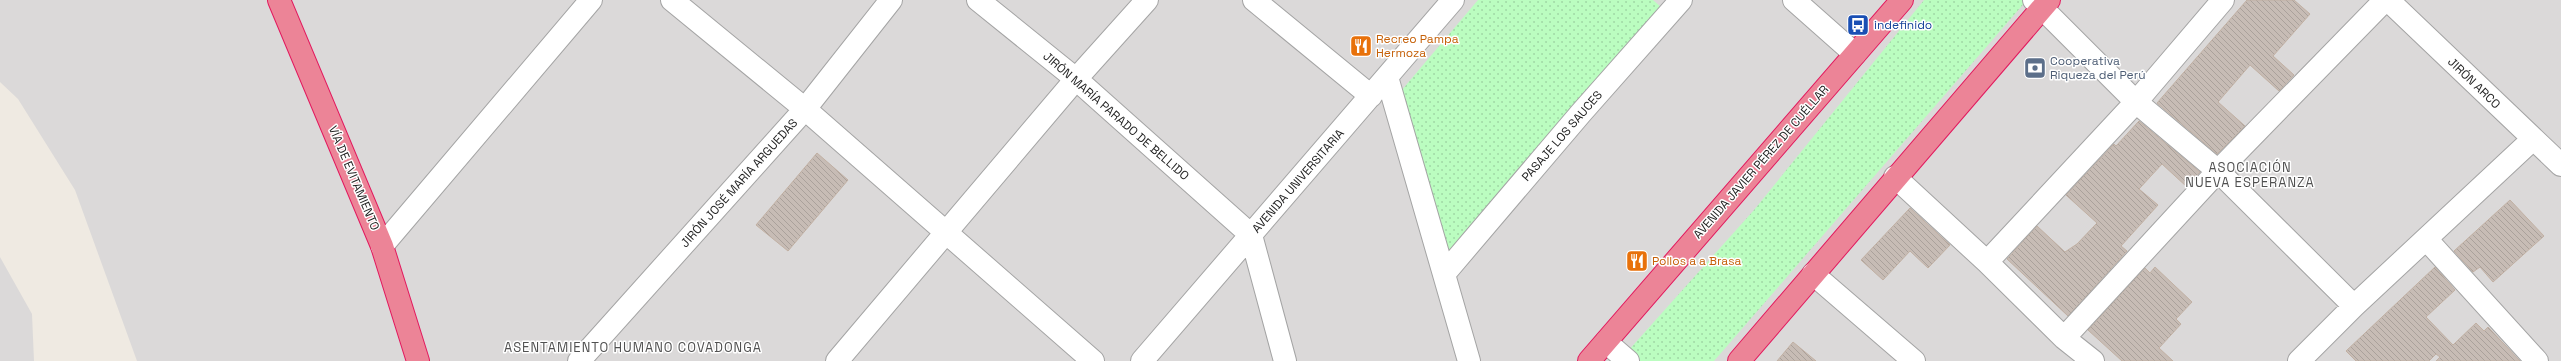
<svg xmlns="http://www.w3.org/2000/svg" width="2561" height="361" font-family="'Space Grotesk',sans-serif">
<defs>
<pattern id="park-dots" width="8" height="8" patternUnits="userSpaceOnUse"><rect width="8" height="8" fill="#bbfdc0"/><path d="M2 2h.1M6 6h.1" fill="none" stroke="#a0d8a5" stroke-width="1.8" stroke-linecap="round"/></pattern>
<pattern id="building-back-hatch" width="6" height="6" patternUnits="userSpaceOnUse"><rect width="6" height="6" fill="#c7bcb5"/><path d="M-1 5l2 2M0 0l6 6M5-1l2 2" fill="none" stroke="#aaa19b"/></pattern>
</defs>
<rect width="100%" height="100%" fill="#efeae2"/>
<path fill="#dbd9d9" d="M0 0H2561V361H137L75 190 18 99 0 82Z
M0 257 32 314 34 361H0Z"/>
<path fill="url(#park-dots)" d="M1478 0H1653L1661 7 1448 252 1401 91Z
M1924 0H2027L1714 361H1619L1754 210Z"/>
<path fill="url(#building-back-hatch)" stroke="#c1b0a3" d="M2247 0H2294L2310 14 2273 56 2294 75 2279 91 2250 65 2218 102 2245 126 2217 154 2157 103Z
M2139 121 2200 172 2187 187 2162 164 2139 189 2158 205 2121 246 2127 251 2068 316 2007 259 2037 226 2065 252 2077 244 2097 223 2066 195 2114 144 2116 146Z
M817 153 848 180 788 251 756 225Z
M2510 200 2544 236 2493 282 2480 267 2473 272 2454 251Z
M1910 208 1950 245 1928 268 1910 251 1883 280 1861 260Z
M2155 267 2192 302 2176 319 2181 324 2159 348 2173 361H2122L2088 330 2145 268 2150 273Z
M2435 267 2455 290 2426 317 2453 345 2476 323 2484 331 2488 327 2520 361H2436L2440 357 2436 354 2429 361H2356L2346 351Z
M1793 342 1816 361H1777Z"/>
<g fill="none" stroke-linecap="round" stroke-linejoin="round">
<g stroke="#a4a4a4" stroke-width="24">
<path id="minor" d="M672 0 805 109 1093 361
M978 0 1076 79 1251 235 1285 361
M1254 0 1371 96
M1794 0 1855 54
M2034 0 2136 102 2218 171 2354 306
M2388 0 2561 165
M1387 77 1469 361
M1895 177 1987 262 2064 338 2093 361
M2427 240 2537 361
M382 246 591 0
M1987 262 2136 102 2223 0
M1444 274 1581 113 1681 0
M1813 274 1914 361
M2064 338 2218 171 2385 0
M1606 342 1628 361
M579 361 805 109 891 0
M837 361 1076 79 1147 0
M1142 361 1453 0
M2299 361 2354 306 2533 139"/>
</g>
<g stroke="#e2195e" stroke-width="24">
<path id="highway" d="M279 0 382 246 418 361
M1589 361 1902 0
M1739 361 2049 0"/>
</g>
<use href="#minor" stroke="#fff" stroke-width="22"/>
<use href="#highway" stroke="#ec8497" stroke-width="22"/>
</g>
<defs>
<g id="bus-square" transform="scale(1.15)"><rect x="-9" y="-9" width="18" height="18" rx="4" fill="#1a4fb4" stroke="#fff"/><path d="M-5-6H5V4H4V6H2V4H-2V6H-4V4H-5ZM-3.5-4V0h7V-4ZM-3.5 1.2v1.5H-2V1.2ZM2 1.2v1.5H3.5V1.2Z" fill="#fff"/></g>
<g id="restaurant-square" transform="scale(1.15)"><rect x="-9" y="-9" width="18" height="18" rx="4" fill="#e8710a" stroke="#fff"/><path d="M-5-6h1v4h1v-4h1v4h1v-4h1v5L-1.5 .5V6h-2V.5L-5-1ZM5-6V6H3V1.5H1.5Q1.5-4 5-6Z" fill="#fff"/></g>
<g id="bank-square" transform="scale(1.15)"><rect x="-9" y="-9" width="18" height="18" rx="4" fill="#5c6f8a" stroke="#fff"/><path d="M-6-4H6V4H-6ZM0-2.3a2.3 2.3 0 1 0 0 4.6a2.3 2.3 0 1 0 0-4.6Z" fill="#fff"/></g>
</defs>
<g fill-rule="evenodd">
<use href="#bus-square" x="1858" y="25"/>
<use href="#restaurant-square" x="1361" y="46"/>
<use href="#bank-square" x="2035" y="68"/>
<use href="#restaurant-square" x="1637" y="261"/>
</g>
<g text-anchor="middle" dominant-baseline="central" stroke-width="3" stroke-linejoin="round" paint-order="stroke">
<g font-size="12" fill="#164399" stroke="#fff" text-anchor="start">
<text x="1874" y="25">indefinido</text>
</g>
<g font-size="12" fill="#c56008" stroke="#fff" text-anchor="start">
<text x="1376" y="39">Recreo Pampa<tspan x="1376" dy="14">Hermoza</tspan></text>
<text x="1652" y="261">Pollos a a Brasa</text>
</g>
<g font-size="12" fill="#4e5e75" stroke="#fff" text-anchor="start">
<text x="2050" y="61">Cooperativa<tspan x="2050" dy="14">Riqueza del Perú</tspan></text>
</g>
<g font-size="12" fill="#1d1d1d" stroke="#fff">
<text transform="translate(2474 83) rotate(44)">JIRÓN ARCO</text>
<text transform="translate(1116 116) rotate(41)">JIRÓN MARÍA PARADO DE BELLIDO</text>
<text transform="translate(1562 136) rotate(-49)">PASAJE LOS SAUCES</text>
<text transform="translate(1761 162) rotate(-49)">AVENIDA JAVIER PÉREZ DE CUÉLLAR</text>
<text transform="translate(354 178) rotate(67)">VÍA DE EVITAMIENTO</text>
<text transform="translate(1298 181) rotate(-49)">AVENIDA UNIVERSITARIA</text>
<text transform="translate(739 183) rotate(-48)">JIRÓN JOSÉ MARÍA ARGUEDAS</text>
</g>
<g font-size="13" letter-spacing="1" fill="#505050" stroke="#fff">
<text x="2250" y="167">ASOCIACIÓN<tspan x="2250" dy="15">NUEVA ESPERANZA</tspan></text>
<text x="633" y="347">ASENTAMIENTO HUMANO COVADONGA</text>
</g>
</g>
</svg>
